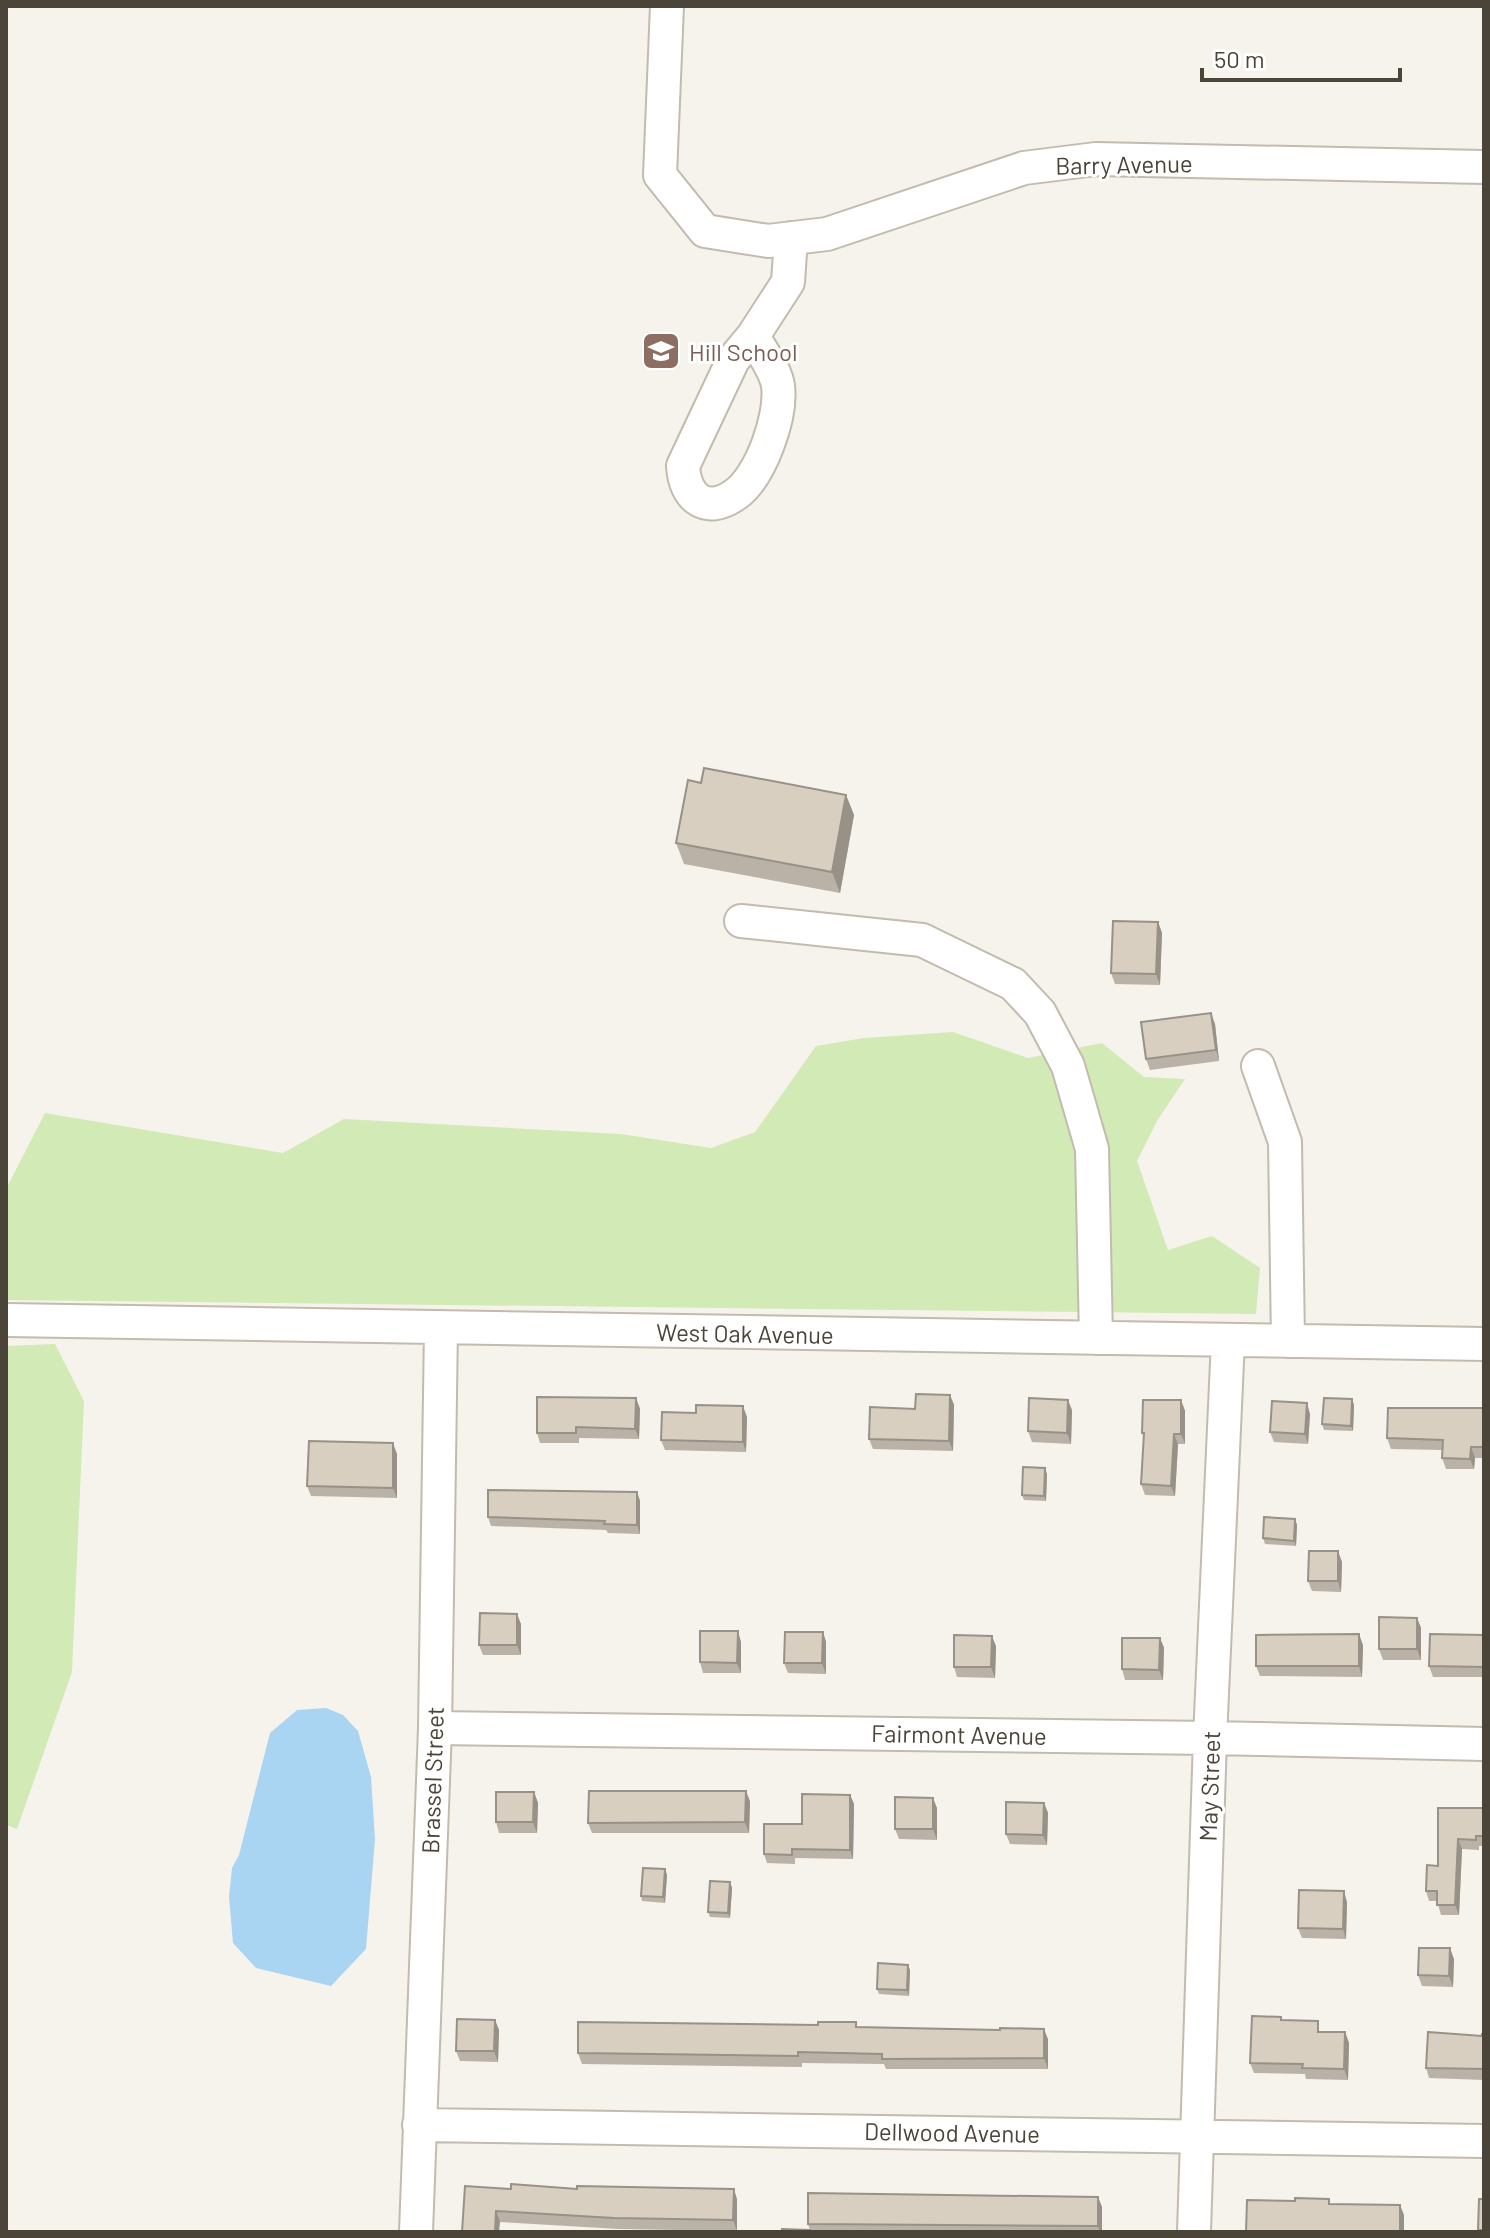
<svg xmlns="http://www.w3.org/2000/svg" width="1490" height="2238" font-family="Barlow,sans-serif">
<rect width="100%" height="100%" fill="#f6f3ec"/>
<path fill="#d2eab5" d="M953 1032 1028 1058 1102 1043 1144 1077 1185 1079 1157 1121 1137 1161 1168 1250 1212 1236 1260 1268 1256 1314 6 1300V1189L45 1113 283 1153 344 1119 621 1134 711 1148 755 1132 816 1046 864 1038Z
M55 1344 84 1401 72 1672 17 1829 6 1825V1346Z"/>
<path fill="#a9d4f2" d="M326 1708 343 1715 358 1731 371 1777 375 1839 366 1949 331 1986 256 1968 233 1943 229 1897 232 1868 239 1855 270 1733 297 1710Z"/>
<g fill="none" stroke-linecap="round" stroke-linejoin="round">
<g stroke="#c2bbae" stroke-width="36">
<path id="minor" d="M667 6 660 175 705 231 768 241 827 234 1024 168 1096 159 1484 167
M753 336C761 351 776 370 778 386 782 416 761 476 736 494 707 515 685 499 683 466L733 360 753 336 788 282 791 238
M741 921 922 940 1013 984 1040 1013 1068 1066 1092 1149 1096 1338
M1258 1066 1285 1142 1288 1341
M6 1320 1484 1344
M435 1728 1210 1738 1484 1744
M419 2125 1484 2141
M416 2232 435 1728 441 1328
M1194 2232 1210 1738 1228 1340"/>
</g>
<use href="#minor" stroke="#fff" stroke-width="32"/>
</g>
<path fill="#bab2a6" d="M701 783 846 795 854 815 840 893 684 864 676 843Z
M1158 922 1162 933 1160 985 1115 984 1111 973Z
M1215 1024 1219 1061 1150 1070 1146 1059Z
M950 1395 954 1405 953 1451 873 1449 869 1439Z
M636 1398 640 1409 639 1439 579 1438V1443H540L537 1433Z
M1352 1399 1354 1405 1353 1431 1324 1430 1322 1424Z
M1181 1400 1185 1411V1444H1178L1175 1496 1145 1495 1141 1484 1144 1438 1142 1433Z
M1484 1408V1458H1475L1474 1469H1446L1442 1458 1443 1450 1391 1449 1387 1438Z
M1072 1410 1071 1444 1032 1442 1028 1431Z
M1310 1414 1308 1444 1274 1442 1270 1432Z
M747 1417 746 1452 665 1450 661 1440Z
M397 1454V1498L311 1496 307 1486Z
M1047 1474 1046 1501 1024 1500 1022 1495Z
M637 1492 640 1501V1534L608 1533 606 1530 491 1526 488 1517Z
M1295 1519 1297 1525 1296 1546 1265 1544 1263 1538Z
M1342 1562 1341 1592 1312 1591 1308 1581Z
M1417 1618 1421 1628V1660H1383L1379 1649Z
M521 1624V1655H483L479 1645Z
M823 1632 826 1642V1674L788 1673 784 1663Z
M1484 1635V1677H1433L1429 1666Z
M1160 1638 1164 1648 1163 1680H1125L1122 1669Z
M741 1642V1673H703L700 1662Z
M1363 1645 1362 1677 1260 1676 1256 1666Z
M996 1646 995 1678 957 1677 954 1667Z
M534 1792 538 1803 537 1833H499L496 1822Z
M850 1795 854 1804 853 1859 795 1858V1864L767 1863 764 1854 802 1824Z
M750 1801 749 1833H592L588 1823Z
M1044 1803 1048 1813 1047 1845 1010 1844 1006 1834Z
M937 1808V1840L899 1839 895 1829Z
M1484 1808V1846H1479V1850L1462 1849 1459 1915H1441L1437 1901H1429L1426 1891 1438 1866Z
M665 1869 667 1875 665 1903 642 1901 641 1896Z
M730 1882 732 1888 730 1918 710 1917 708 1912Z
M1347 1902 1346 1939 1302 1938 1298 1928Z
M1454 1959 1453 1987 1422 1986 1418 1975Z
M910 1970 909 1996 879 1994 877 1989Z
M1281 2017 1283 2020 1322 2032H1345L1349 2043 1348 2080 1306 2079 1305 2074 1254 2073 1250 2063Z
M495 2020 499 2030 498 2062 460 2061 456 2051Z
M858 2027 1048 2039V2069H886L884 2064 802 2063V2067L582 2064 578 2053Z
M1484 2034V2080L1429 2078 1426 2068 1482 2036Z
M511 2189H577L737 2199V2231L618 2229 500 2222 462 2232Z
M1098 2197 1102 2207V2232H782L810 2230 808 2224Z"/>
<path fill="#979187" d="M846 795 854 815 840 893 832 872Z
M1158 922 1162 933 1160 985 1156 974Z
M1211 1013 1215 1024 1219 1061 1216 1050Z
M950 1395 954 1405 953 1451 949 1441Z
M636 1398 640 1409 639 1439 635 1429Z
M1352 1399 1354 1405 1353 1431 1351 1426Z
M1068 1400 1072 1410 1071 1444 1067 1433Z
M1181 1400 1185 1411V1444L1181 1434Z
M1307 1403 1310 1414 1308 1444 1305 1434Z
M743 1406 747 1417 746 1452 743 1442Z
M1174 1434 1178 1444 1175 1496 1171 1486Z
M393 1443 397 1454V1498L393 1488Z
M1471 1447 1475 1458 1474 1469 1470 1459Z
M1045 1468 1047 1474 1046 1501 1044 1496Z
M637 1492 640 1501V1534L637 1525Z
M1295 1519 1297 1525 1296 1546 1294 1541Z
M1338 1551 1342 1562 1341 1592 1338 1581Z
M517 1614 521 1624V1655L517 1645Z
M1417 1618 1421 1628V1660L1417 1649Z
M738 1631 741 1642V1673L737 1663Z
M823 1632 826 1642V1674L822 1663Z
M1359 1634 1363 1645 1362 1677 1359 1666Z
M992 1636 996 1646 995 1678 991 1667Z
M1160 1638 1164 1648 1163 1680 1159 1670Z
M746 1791 750 1801 749 1833 745 1822Z
M534 1792 538 1803 537 1833 533 1822Z
M850 1795 854 1804 853 1859 850 1850Z
M933 1798 937 1808V1840L933 1829Z
M1044 1803 1048 1813 1047 1845 1043 1835Z
M1458 1839 1462 1849 1459 1915 1455 1905Z
M665 1869 667 1875 665 1903 663 1897Z
M730 1882 732 1888 730 1918 728 1913Z
M1344 1891 1347 1902 1346 1939 1343 1929Z
M1450 1948 1454 1959 1453 1987 1449 1976Z
M908 1965 910 1970 909 1996 907 1990Z
M495 2020 499 2030 498 2062 494 2051Z
M1044 2029 1048 2039V2069L1044 2058Z
M1345 2032 1349 2043 1348 2080 1344 2069Z
M734 2189 737 2199V2231L733 2220Z
M1098 2197 1102 2207V2232H1100L1098 2226Z
M1400 2205 1404 2215V2232H1400Z
M496 2211 500 2222 499 2232H495Z"/>
<path fill="#d8cfc1" stroke="#979187" stroke-width="2" d="M704 768 846 795 832 872 676 843 688 780 701 783Z
M1113 921 1158 922 1156 974 1111 973Z
M1211 1013 1216 1050 1146 1059 1141 1022Z
M916 1394 950 1395 949 1441 869 1439 870 1407 915 1409Z
M537 1397 636 1398 635 1429 576 1427V1433H537Z
M1029 1398 1068 1400 1067 1433 1028 1431Z
M1324 1398 1352 1399 1351 1426 1322 1424Z
M1143 1400H1181V1434H1174L1171 1486 1141 1484 1144 1433H1142Z
M1272 1401 1307 1403 1305 1434 1270 1432Z
M696 1405 743 1406V1442L661 1440 662 1412 696 1413Z
M1388 1408H1484V1447H1471L1470 1459 1442 1458 1443 1440 1387 1438Z
M309 1441 393 1443V1488L307 1486Z
M1023 1467 1045 1468 1044 1496 1022 1495Z
M488 1490 637 1492V1525L604 1524 605 1521 488 1517Z
M1264 1517 1295 1519 1294 1541 1263 1538Z
M1309 1551H1338V1581H1308Z
M480 1613 517 1614V1645H479Z
M1379 1617 1417 1618V1649H1379Z
M700 1631H738L737 1663 700 1662Z
M785 1632H823L822 1663H784Z
M1359 1634V1666H1256V1635Z
M1430 1634 1484 1635V1667L1429 1666Z
M954 1635 992 1636 991 1667H954Z
M1122 1638H1160L1159 1670 1122 1669Z
M589 1791H746L745 1822 588 1823Z
M496 1792H534L533 1822H496Z
M802 1794 850 1795V1850L792 1849V1855L764 1854V1824H802Z
M895 1797 933 1798V1829H895Z
M1006 1802 1044 1803 1043 1835 1006 1834Z
M1438 1808H1484V1836H1476V1840L1458 1839 1455 1905H1437V1891H1426L1427 1865 1438 1866Z
M643 1868 665 1869 663 1897 641 1896Z
M710 1881 730 1882 728 1913 708 1912Z
M1299 1890 1344 1891 1343 1929 1298 1928Z
M1419 1948H1450L1449 1976 1418 1975Z
M878 1963 908 1965 907 1990 877 1989Z
M1252 2016 1281 2017V2020L1318 2021V2032H1345L1344 2069 1302 2068 1303 2064 1250 2063Z
M457 2019 495 2020 494 2051H456Z
M578 2022 818 2025V2022H856V2027L1000 2030V2028L1044 2029V2058L882 2059V2054L798 2052V2056L578 2053Z
M1428 2032 1482 2036V2034H1484V2069L1426 2068Z
M511 2184 577 2189V2186L734 2189 733 2220 614 2218 496 2211 495 2232H462L465 2186 511 2189Z
M808 2193 1098 2197V2226L808 2224Z
M1295 2198 1329 2199V2204L1400 2205V2232H1246L1247 2200 1295 2201Z
M1479 2199H1484V2230H1478Z
M782 2229 810 2230V2232H782Z"/>
<defs>
<g id="school-square" transform="scale(2)"><rect x="-9" y="-9" width="18" height="18" rx="4" fill="#8d6e63" stroke="#fff"/><path d="M0-5L7-2L0 1L-7-2ZM-4 1L0 2.5L4 1V4Q0 6-4 4Z" fill="#fff"/></g>
</defs>
<g fill-rule="evenodd">
<use href="#school-square" x="661" y="351"/>
</g>
<g text-anchor="middle" dominant-baseline="central" stroke-width="6" stroke-linejoin="round" paint-order="stroke">
<g font-size="24" fill="#4b4439" stroke="#fff">
<text transform="translate(1124 164) rotate(-1)">Barry Avenue</text>
<text transform="translate(745 1333) rotate(1)">West Oak Avenue</text>
<text transform="translate(959 1734) rotate(1)">Fairmont Avenue</text>
<text transform="translate(432 1780) rotate(-88)">Brassel Street</text>
<text transform="translate(1209 1786) rotate(-88)">May Street</text>
<text transform="translate(952 2132) rotate(1)">Dellwood Avenue</text>
</g>
<g font-size="24" fill="#785e54" stroke="#fff" text-anchor="start">
<text x="689" y="351">Hill School</text>
</g>
</g>
<rect width="1490" height="2238" fill="none" stroke="#4b4439" stroke-width="16"/>
<path d="M1202 68v12h198v-12" fill="none" stroke="#4b4439" stroke-width="4"/>
<text x="1214" y="68" font-size="24" fill="#4b4439" stroke="#ffffff" stroke-width="6" paint-order="stroke">50 m</text>
</svg>
